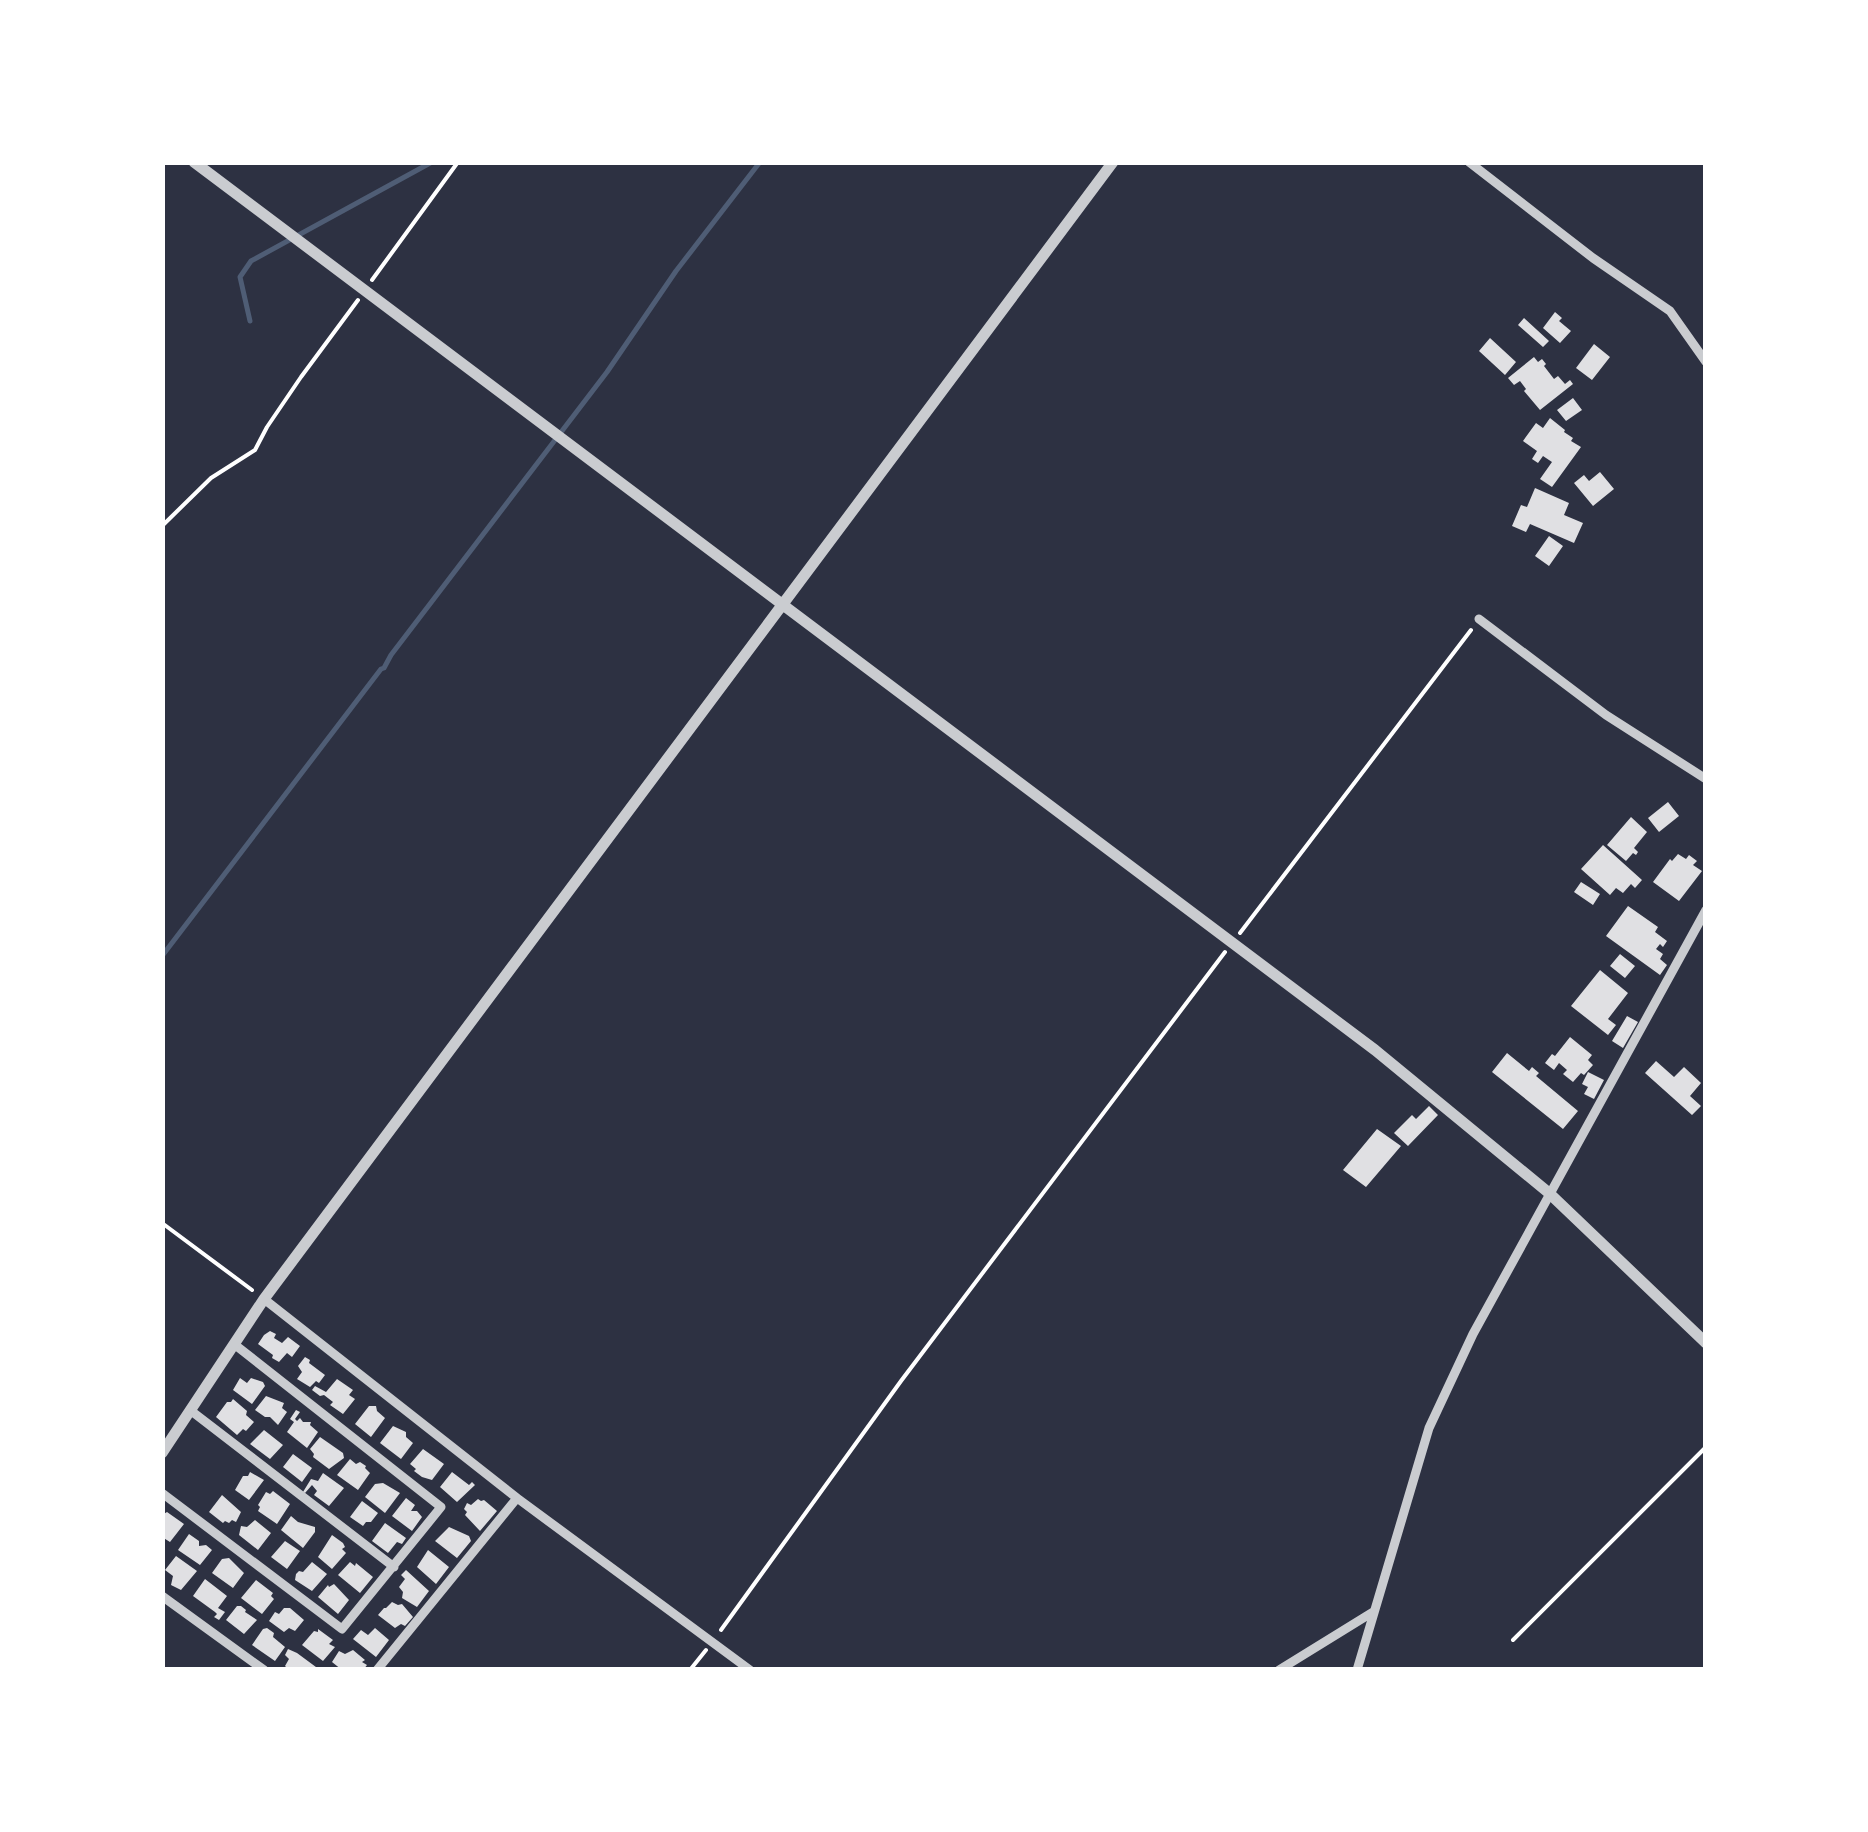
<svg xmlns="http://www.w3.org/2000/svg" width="1868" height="1832" font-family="'IBM Plex Serif',serif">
<rect width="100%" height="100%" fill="#2d3142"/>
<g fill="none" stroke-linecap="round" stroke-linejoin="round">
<path stroke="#4f5d75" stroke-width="5" d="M250 321 240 277 251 261 432 162
M162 956 381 669 384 668 391 655 607 372 676 271 760 162"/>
</g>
<path fill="#e0e0e3" d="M1555 312 1562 318 1559 321 1571 331 1560 343 1543 328Z
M1524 318 1549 341 1543 347 1518 325Z
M1490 338 1516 362 1505 375 1479 351Z
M1594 344 1610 357 1592 380 1576 368Z
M1534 357 1538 362 1542 359 1546 364 1544 366 1554 379 1558 376 1565 384 1570 380 1573 384 1540 410 1524 391 1526 389 1520 381 1514 385 1508 378Z
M1573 398 1582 410 1566 421 1557 410Z
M1550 418 1565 430 1564 432 1573 438 1571 441 1581 447 1552 487 1540 479 1552 462 1543 456 1538 463 1532 459 1537 451 1523 441 1536 423 1543 428Z
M1600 472 1614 489 1593 506 1574 483 1584 475 1589 481Z
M1535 488 1569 503 1564 515 1583 523 1574 543 1530 524 1526 532 1512 526 1521 505 1527 507Z
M1549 536 1563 546 1549 566 1535 556Z
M1668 802 1679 816 1659 832 1648 818Z
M1631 817 1647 832 1634 848 1638 852 1636 855 1633 853 1626 861 1607 845Z
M1603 845 1642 880 1635 888 1631 884 1623 893 1616 888 1610 895 1581 869Z
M1678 854 1686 859 1689 855 1697 861 1693 865 1702 871 1679 901 1653 882 1670 859 1672 861Z
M1581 882 1600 894 1593 905 1574 892Z
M1628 906 1658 927 1655 932 1667 941 1663 947 1660 944 1656 949 1663 954 1660 959 1667 965 1660 975 1606 936Z
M1620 954 1635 966 1625 978 1610 966Z
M1600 970 1628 993 1608 1019 1616 1025 1608 1035 1571 1006Z
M1627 1016 1638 1022 1623 1048 1612 1041Z
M1570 1037 1592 1055 1588 1060 1593 1065 1584 1075 1581 1073 1573 1082 1563 1074 1567 1070 1559 1063 1554 1070 1545 1063 1552 1054 1555 1056Z
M1507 1053 1529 1071 1532 1067 1539 1073 1536 1076 1578 1111 1563 1129 1492 1072Z
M1656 1061 1674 1077 1684 1067 1701 1083 1690 1096 1701 1106 1692 1115 1645 1073Z
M1588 1072 1604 1080 1594 1099 1584 1094 1588 1087 1582 1084Z
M1429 1106 1438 1115 1408 1146 1394 1133 1412 1115 1416 1119Z
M1377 1129 1401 1146 1366 1187 1343 1170Z
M270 1331 276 1334 274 1338 282 1343 288 1337 300 1346 292 1357 287 1353 279 1362 272 1358 273 1355 258 1344 264 1335Z
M305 1357 310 1360 309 1363 325 1375 319 1383 316 1381 310 1387 297 1379 302 1372 298 1366Z
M240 1378 247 1383 251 1378 263 1382 265 1386 252 1404 233 1390Z
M337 1379 353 1390 349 1395 355 1399 343 1414 330 1405 333 1402 324 1395 320 1396 312 1390 315 1386 326 1392Z
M266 1396 284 1403 282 1408 287 1412 278 1425 270 1417H265L255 1410Z
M233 1399 247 1411 246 1415 254 1422 246 1431 243 1429 237 1435 216 1417 227 1402H231Z
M369 1406H376L377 1411 385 1418 371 1437 355 1424Z
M296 1410 300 1412 295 1419 297 1421 300 1418 303 1422H311L310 1425 318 1432 307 1448 287 1432 294 1422 290 1419Z
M393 1426 406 1432V1437L413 1443 401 1459 380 1443Z
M264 1430 283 1445 270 1459 250 1444Z
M320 1437 343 1453 344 1458 329 1469 313 1457 314 1454 310 1449Z
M423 1449 444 1464 432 1480 422 1477 414 1471 416 1469 410 1464Z
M293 1454 312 1468 302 1482 283 1467Z
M350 1459 356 1464 360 1462 366 1466 365 1468 370 1473 358 1490 337 1475Z
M250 1472 264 1480 249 1500 235 1490 243 1476H248Z
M452 1472 469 1485 472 1482 475 1485 457 1502 440 1487Z
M323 1473 344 1488 329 1506 314 1495 317 1491 312 1485 305 1493 303 1492 311 1479 318 1481Z
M383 1483 400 1493 385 1513 365 1497 375 1484Z
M273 1491 290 1504 277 1524 258 1511 260 1507 258 1505 266 1492 270 1494Z
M222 1495 241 1512 236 1522 232 1520 229 1523 225 1521 223 1523 209 1512Z
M406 1498 415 1505 411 1511H417L422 1517 412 1531 392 1516Z
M478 1499 481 1501 484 1500 497 1511 480 1531 465 1515 467 1512 464 1509 467 1503 471 1505Z
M362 1501 378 1513 371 1522H366L363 1526 350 1517Z
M167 1512 184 1524 170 1542 162 1537V1515Z
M291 1516 298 1522 315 1527V1532L303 1548 281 1530Z
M255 1520 271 1533 258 1550 239 1535 241 1526 247 1527Z
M385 1523 406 1538 402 1544 397 1542 388 1553 372 1541Z
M449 1527 469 1536 471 1541 457 1558 435 1541Z
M189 1534 199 1541V1546L206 1545 212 1550 200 1565 178 1550Z
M332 1535 343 1543 345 1547 342 1549 346 1553 332 1569 318 1557Z
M285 1541 300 1551 287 1569 271 1557Z
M428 1550 449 1567 436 1584 417 1567Z
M176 1556 197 1571 181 1590 171 1585 173 1576 165 1570Z
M229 1558 244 1573 233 1588 212 1573 222 1559Z
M312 1562 327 1574 312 1591 295 1580 296 1574 299 1571 303 1572Z
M350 1562 355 1566 356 1563 373 1577 360 1593 338 1575Z
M406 1570 429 1591 417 1607 402 1598 403 1592 399 1587 405 1579 401 1575Z
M205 1579 227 1596 218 1608 225 1612 219 1620 214 1617 217 1614 215 1612 193 1596Z
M256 1580 273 1593 271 1596 274 1599 262 1614 241 1598Z
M334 1584 349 1600 338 1614 318 1597 328 1585 329 1587Z
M392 1602 398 1605 402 1604 413 1617 405 1626 401 1624 395 1628 378 1615 384 1608H386Z
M237 1606H241L246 1610 245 1612 257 1620 244 1634 226 1620Z
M284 1608H290L304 1620 295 1631 289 1628 284 1632 269 1621 275 1612 279 1614Z
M267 1628 274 1633 273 1637 285 1647 275 1661 252 1645 263 1629Z
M375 1628 389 1640 376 1657 353 1639 361 1630 368 1635Z
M318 1629 333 1640 329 1644 335 1647 323 1661 302 1645 314 1631 318 1632Z
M288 1649 297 1653 320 1670H289L285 1666 289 1659 285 1655Z
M353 1650 365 1660 362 1662 367 1665 363 1670H342L332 1662 339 1651 345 1654Z"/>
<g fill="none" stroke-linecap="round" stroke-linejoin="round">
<path stroke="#fff" stroke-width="4" d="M372 280 458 162
M162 526 211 478 255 450 267 427 301 377 358 300
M1240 933 1471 630
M162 1223 252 1290
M721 1630 901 1381 1225 952
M1513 1640 1706 1447
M690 1670 706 1650"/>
<path stroke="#caccd0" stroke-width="9" d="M1469 162 1593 258 1670 311 1706 362
M1479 619 1606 715 1706 779
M264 1299 517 1498 750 1670
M190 1410 394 1567
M162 1493 342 1629 441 1507 234 1344
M162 1596 264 1670
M377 1670 517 1498
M1279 1670 1373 1612
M1357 1670 1429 1428 1473 1334 1706 910"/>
<path stroke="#caccd0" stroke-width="11" d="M194 162 1375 1050 1549 1193 1706 1343
M162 1453 264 1299 1113 162"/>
</g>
<rect width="1868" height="1832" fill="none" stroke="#ffffff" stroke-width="330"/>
</svg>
